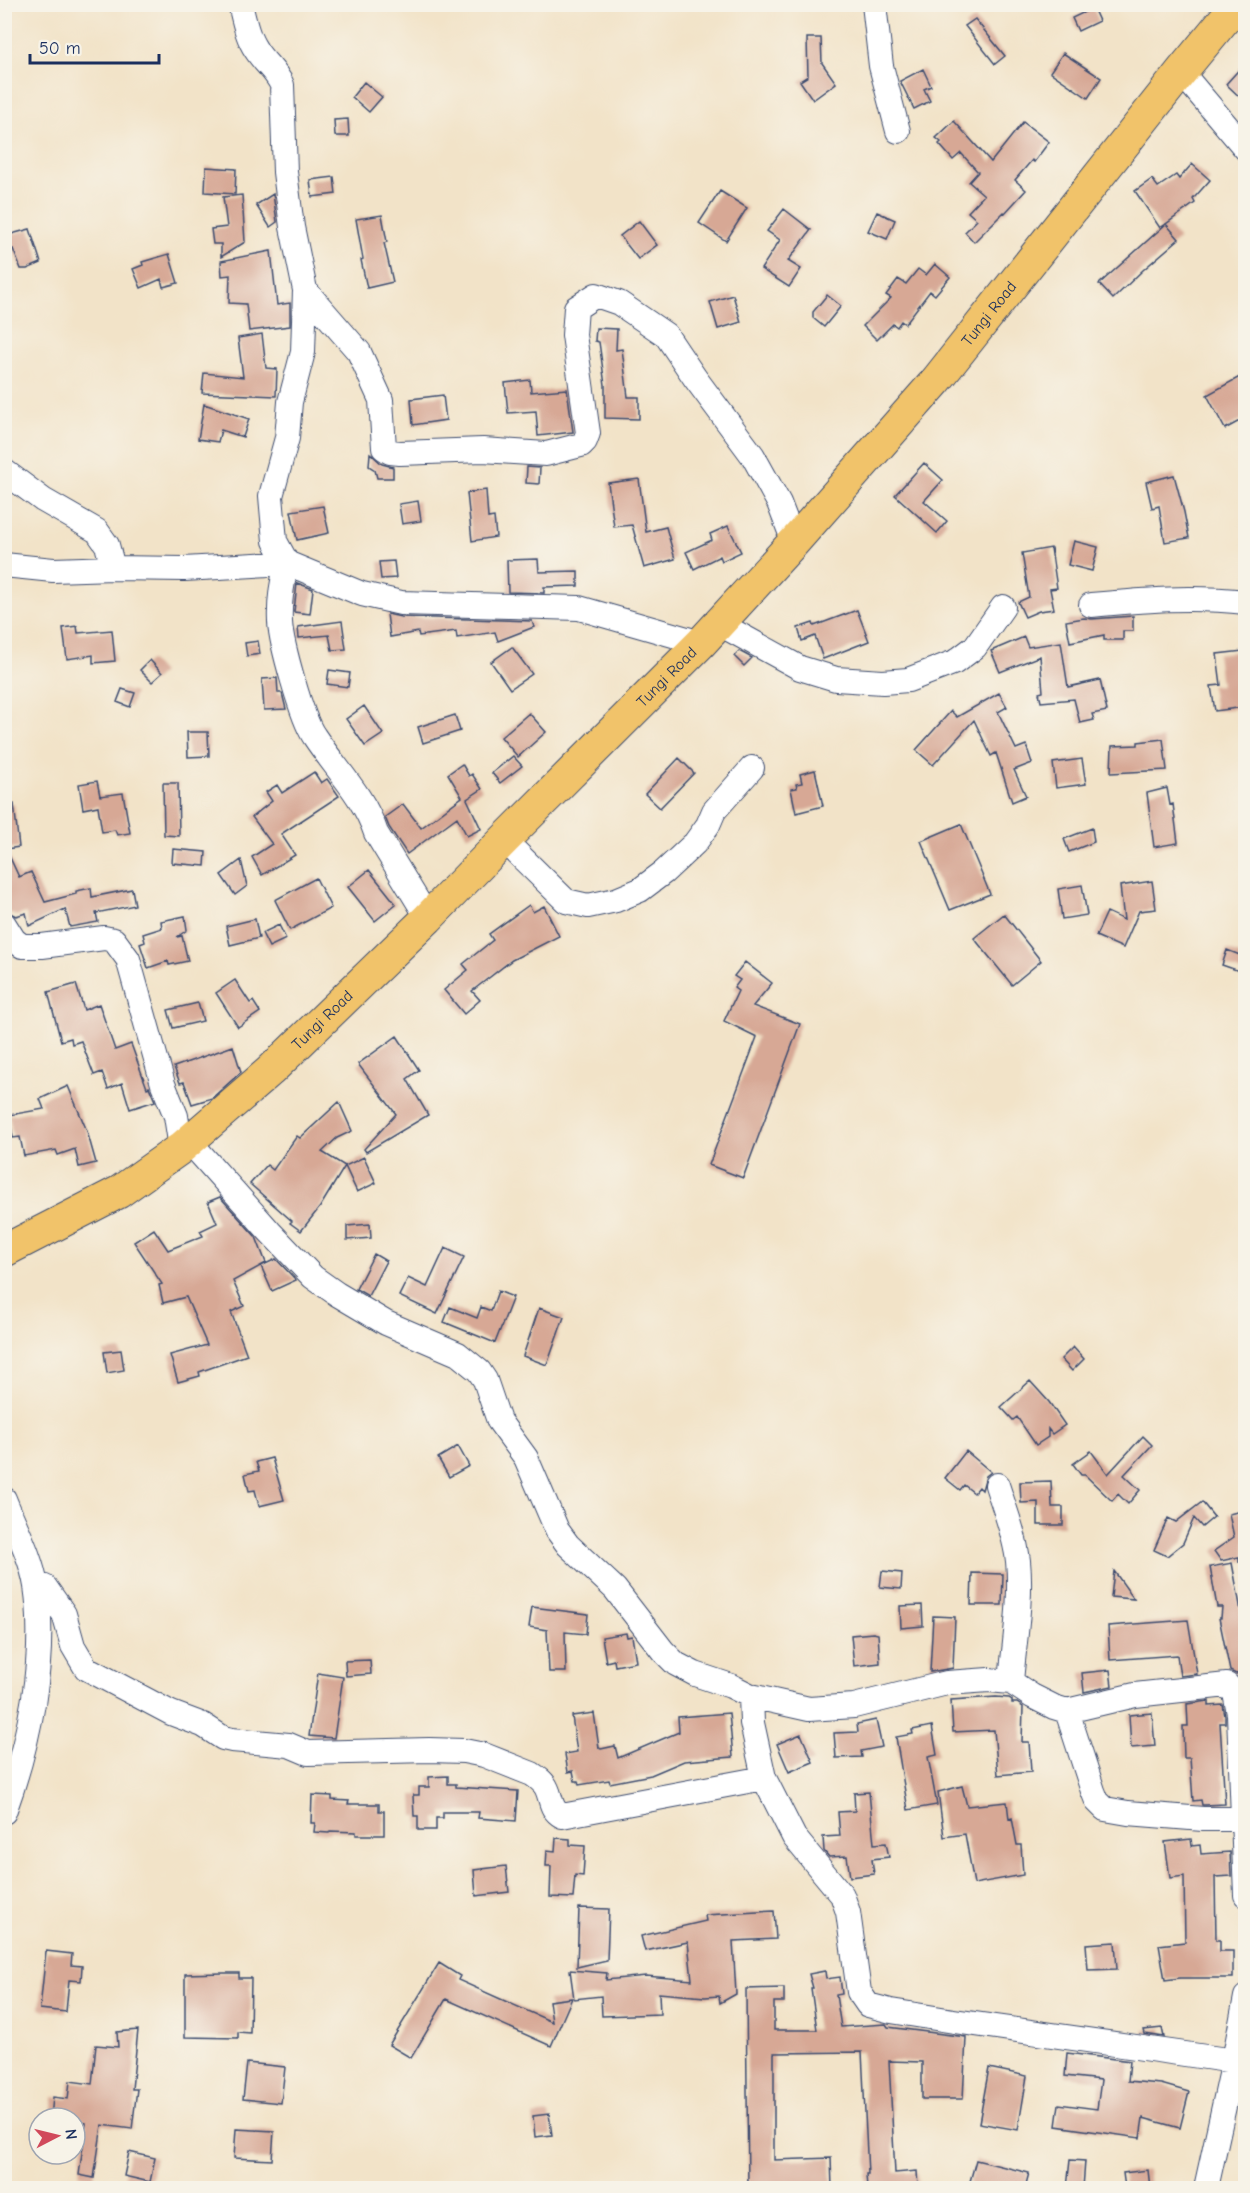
<svg xmlns="http://www.w3.org/2000/svg" width="1250" height="2193" font-family="'Comic Neue',sans-serif">
<rect width="100%" height="100%" fill="#f7f3e8"/>
<filter id="ink" filterUnits="userSpaceOnUse"><feTurbulence type="fractalNoise" baseFrequency=".0167" numOctaves="2"/><feDisplacementMap in="SourceGraphic" scale="12" xChannelSelector="R" yChannelSelector="G"/><feConvolveMatrix kernelMatrix="1 2 1 2 8 2 1 2 1" color-interpolation-filters="sRGB"/></filter>
<filter id="wash" filterUnits="userSpaceOnUse"><feTurbulence type="fractalNoise" baseFrequency=".008" numOctaves="4" result="noise"/><feDisplacementMap in="SourceGraphic" scale="24" xChannelSelector="R" yChannelSelector="G"/><feGaussianBlur stdDeviation="1.35" result="paint"/><feColorMatrix in="noise" values="0 0 0 0 0 0 0 0 0 0 0 0 0 0 0 0 0 1.4 0 .05"/><feComposite in="paint" operator="in"/></filter>
<g filter="url(#wash)">
<rect width="100%" height="100%" fill="#f2e3c8"/>
<g id="blocks">
<path fill="#d7a895" d="M1093 8 1099 21 1078 31 1072 18Z
M975 19 1005 56 995 64 965 26Z
M807 38H821L822 63 836 83 813 100 800 81 808 76Z
M1063 53 1101 78 1088 98 1050 72Z
M1245 63V102L1226 84Z
M923 69 931 86 924 89 930 101 914 109 900 81Z
M364 82 382 97 369 112 352 97Z
M348 119 349 136H335L334 120Z
M954 121 991 162 1023 122 1049 142 1034 162 1032 160 1015 180 1026 190 1005 213 1004 212 974 242 965 232 977 220 968 212 984 195 969 182 978 172 961 153 953 160 939 144 941 142 936 138Z
M1192 164 1210 180 1193 199 1195 203 1166 224 1179 239 1143 270 1113 299 1099 284 1166 224 1160 228 1135 191 1152 179 1158 187 1176 175 1179 179Z
M206 167 236 169 235 194 205 192Z
M334 177 336 194 312 197 310 180Z
M720 191 747 208 726 241 699 223Z
M273 194 277 222 270 227 256 205Z
M242 195 245 242 221 257V244H213L211 229 227 227 223 197Z
M784 209 811 230 788 261 801 269 789 287 761 269 780 240 767 231Z
M877 212 895 220 887 239 868 231Z
M382 215 387 242 384 243 393 282 367 288 361 260 363 259 356 219Z
M639 221 657 245 638 259 620 236Z
M30 229 41 263 27 269H21L13 249 9 250 4 236Z
M271 251 277 305 290 303V326L249 331 246 304 229 303 230 275 222 276 221 261Z
M169 254 178 283 163 287 161 279 141 288 133 269 143 265 142 262Z
M935 264 950 277 935 295 930 291 905 324 901 321 897 327 893 324 877 340 863 326 891 298 886 295 898 279 906 284 918 269 926 275Z
M733 295 741 322 718 329 710 302Z
M827 295 841 306 824 327 813 318V312Z
M596 328 617 329 616 350 622 349 628 397H639V419L605 418V385L599 342 595 341Z
M262 334 266 368 277 369 276 396 202 393 204 373 243 377 238 338Z
M1245 374V418L1225 429 1207 395Z
M530 380 531 392 567 389 573 432 538 436 536 411 508 413 505 383Z
M443 395 446 420 413 425 411 399Z
M204 404 249 419 243 437 221 430 218 442 198 439Z
M370 453 382 464 393 467V478H377L375 470 369 466Z
M924 463 943 480 924 501 947 521 937 533 895 495Z
M527 467 540 468 539 484 526 483Z
M1174 475 1184 512 1189 538 1165 542 1159 506 1152 508 1146 482Z
M639 479 646 532 666 527 675 559 644 568 632 525 614 527 608 483Z
M486 490 488 518 494 517 496 537 472 541 467 493Z
M418 501 421 521 402 524 399 504Z
M323 506 329 533 297 540 291 511Z
M728 526 741 552 722 561 720 556 694 569 686 552 712 540 710 534Z
M1074 541 1098 547 1092 571 1068 565Z
M1051 548 1057 588 1050 589 1054 609 1039 611 1025 617 1018 602 1029 597 1022 553Z
M538 559 539 572 578 571V586L544 587V593L508 592 507 560Z
M394 561 396 578 381 579 379 562Z
M297 583 313 589 310 614 294 612Z
M857 610 869 641 823 659 815 636 802 641 798 628 813 623 814 626Z
M387 614 401 617 532 621 534 627 498 641 495 632 457 638 456 631 419 636 418 632 390 637Z
M1133 616V631H1123V640H1104V635L1070 642 1066 621 1084 618 1092 619Z
M342 621 346 649 332 650 329 635 299 638 298 627Z
M77 626 78 633 112 630 115 661 93 663V655L67 659 63 628Z
M1024 637 1028 647 1061 642 1068 687 1100 680 1107 711 1092 714 1094 720 1080 723 1074 699 1041 702 1039 693 1043 692 1040 656 1000 672 991 651Z
M258 641 260 654 247 656 245 643Z
M512 647 532 674 510 689 491 662Z
M739 651 752 658 744 666 734 656Z
M1243 651 1245 672V707L1215 711 1211 686 1221 685 1217 654Z
M150 660 162 673 152 682 140 670Z
M329 670 350 673 348 687 327 684Z
M277 678 278 693H282L286 709 264 710 262 679Z
M122 689 135 693 130 707 117 702Z
M999 693 1007 707 998 712 1016 749 1026 745 1032 763 1014 770 1026 796 1012 802 996 753 991 756 974 720 933 765 916 750 951 711 957 717Z
M364 706 383 734 365 746 346 719Z
M529 713 546 732 518 757 501 737Z
M455 715 460 731 423 743 418 727Z
M187 732H208L209 756 188 757Z
M1163 739 1167 770 1111 773 1112 746 1138 745V742Z
M513 756 522 766 500 783 492 773Z
M679 758 694 773 660 808 645 794Z
M1082 759 1086 784 1056 788 1053 763Z
M462 764 469 776 472 774 482 789 467 799 481 829 467 836 457 817 407 854 389 827 385 817 403 804 421 828 462 797 448 774Z
M815 770 823 806 796 813 791 789 797 788 796 784 802 783 800 774Z
M314 772 321 783 327 779 339 796 281 834 295 855 262 875 252 857 272 844 252 817 272 801 266 792 277 785 282 793Z
M97 781 100 796 123 793 130 833 117 835 115 830 102 832 98 806 83 809 79 784Z
M163 783H178L179 836 164 835Z
M1167 788 1170 805 1173 804 1178 843 1154 847 1147 793Z
M4 804H14L19 847 6 849 19 877 31 872 45 902 76 894V891L91 888 92 897 132 889 135 905 96 913 98 922 70 927 65 909 29 926 26 913 16 916 4 910Z
M961 824 990 894 950 910 921 841Z
M1092 828 1094 842 1069 852 1064 839Z
M173 849 206 852 205 866 172 863Z
M241 860 247 886 235 895 221 875Z
M369 870 396 904 375 921 348 887Z
M316 878 331 908 290 930 275 900Z
M1152 881 1156 909 1139 911 1123 948 1096 936 1107 912 1124 920 1120 886Z
M1082 885 1087 915 1062 919 1058 889Z
M529 905 533 912 544 906 559 936 512 960 472 991 480 1000 464 1014 444 990 468 970 463 964 493 940 489 934Z
M1004 914 1041 961 1012 985 974 938Z
M185 916 187 930 177 937 182 936 188 961 169 965 168 961 148 968 140 944 145 942 143 934 162 928 161 921Z
M255 919 259 938 230 945 226 926Z
M279 925 286 939 269 947 262 933Z
M1227 950 1245 957V973L1222 965Z
M745 962 772 983 753 1006 800 1024 743 1178 709 1165 757 1037 724 1021 738 991 734 988 740 980 734 976Z
M235 980 250 1003 253 1001 260 1012 238 1027 216 993Z
M76 984 84 1010 99 1004 115 1050 131 1044 147 1088 149 1087 155 1101 130 1109 122 1083 108 1089 102 1072 94 1075 81 1041 72 1044 71 1038 61 1041 48 992Z
M198 1003 203 1021 173 1028 168 1010Z
M397 1036 419 1070 407 1079 428 1115 366 1152 364 1149 396 1114 358 1064Z
M233 1046 241 1072 212 1098 192 1104 184 1082 180 1083 174 1067Z
M68 1086 87 1131 96 1163 79 1167 75 1149 58 1155 56 1150 24 1156 20 1137 13 1138 9 1115 44 1109 40 1099Z
M339 1102 352 1131 337 1138 322 1152 345 1166 320 1207 301 1231 290 1223 292 1221 250 1184 267 1165 273 1170 297 1136 300 1138Z
M364 1157 376 1183 357 1192 345 1166Z
M220 1197 256 1237 266 1263 233 1281 244 1306 231 1312 247 1355 199 1372 200 1376 178 1382 170 1355 207 1345 186 1297 163 1303 159 1285 162 1284 134 1242 154 1229 168 1250 203 1236 200 1231 217 1223 208 1202Z
M370 1224 371 1238 347 1240V1226Z
M445 1248 464 1257 437 1314 399 1296 408 1278 427 1287Z
M374 1254 386 1261 368 1296 356 1289Z
M276 1259 296 1280 272 1291 261 1266Z
M498 1291 513 1297 495 1343 444 1322 450 1307 477 1318 481 1307 491 1311Z
M539 1308 564 1317 547 1365 523 1356Z
M1073 1347 1084 1359 1072 1371 1061 1359Z
M121 1350 124 1370 107 1373 104 1352Z
M1030 1381 1049 1402 1065 1425 1052 1434 1048 1429V1437L1036 1445 1017 1417 1013 1420 1001 1407Z
M1143 1436 1152 1445 1124 1475 1140 1490 1128 1504 1118 1494 1112 1501 1085 1475H1081L1073 1464 1091 1451 1108 1474Z
M458 1446 469 1466 449 1477 438 1458Z
M966 1451 991 1472 986 1476 982 1490 979 1487 974 1493 964 1485 960 1490 945 1478Z
M272 1458 284 1500 259 1506 255 1490 249 1491 245 1474 259 1471 256 1462Z
M1051 1481 1052 1507H1063V1525H1038V1502L1021 1503 1020 1482Z
M1202 1502 1214 1517 1202 1527 1194 1518 1183 1543 1167 1556 1154 1550 1168 1518 1176 1522Z
M1245 1510V1561L1239 1562V1557L1221 1561 1214 1551 1234 1537 1229 1514Z
M1232 1563 1245 1632V1672L1236 1674 1230 1671 1219 1618H1221L1222 1607H1217L1210 1567Z
M882 1571 902 1573 901 1589 880 1587Z
M1114 1571 1134 1599 1111 1597Z
M972 1573 1003 1574 1002 1605H971Z
M922 1605 923 1626 901 1628 900 1606Z
M532 1607 588 1614 586 1634 565 1632 566 1672H549L547 1630 529 1627Z
M933 1616 955 1617 953 1668 930 1672Z
M1188 1620 1197 1674 1180 1676 1177 1655 1110 1660 1108 1626Z
M626 1633 627 1637 632 1636 636 1662 615 1666 614 1660 606 1662 602 1637Z
M873 1633 878 1634 880 1663 854 1666 851 1635Z
M370 1660 371 1674 346 1676 345 1661Z
M1110 1670 1112 1686 1084 1692 1082 1673Z
M318 1673 343 1677 334 1738 309 1736Z
M996 1697 1009 1698 1012 1700V1703H1017L1023 1707 1022 1742H1029L1031 1772 998 1775 994 1730 953 1732 951 1700Z
M1209 1701V1706L1223 1705 1225 1716V1723H1220L1225 1804 1204 1805H1202L1201 1800 1193 1801 1190 1758H1184L1183 1726H1188L1187 1704Z
M594 1713 599 1748 601 1749 615 1746 618 1758 679 1732 678 1717 729 1713 733 1757 684 1761 651 1775 610 1783 609 1780 579 1785 578 1781H575L573 1771 568 1772 565 1754 577 1752 572 1716Z
M1152 1713 1155 1746 1131 1748 1129 1715Z
M876 1720 882 1747 861 1751 862 1757 836 1758 834 1733 858 1732 857 1724Z
M932 1726 937 1755 928 1757 937 1805 908 1810 896 1737 913 1734 912 1730Z
M801 1734 813 1762 789 1772 777 1744Z
M448 1776V1784H456V1787L518 1791 516 1821 478 1818 479 1812H443V1818H436V1830H418V1816H414L413 1795H419V1787H429V1777Z
M962 1786 967 1806 1007 1802 1009 1819 1012 1818 1017 1845H1021L1023 1875 974 1884 965 1834 944 1837 938 1792Z
M869 1792 874 1844 886 1843 889 1857 872 1859 874 1874 850 1877 847 1856 829 1857 824 1851 823 1837 840 1836 838 1812 855 1811 854 1793Z
M312 1795 332 1796V1800L349 1801 348 1804H379V1811H384V1835H356V1832L330 1831 329 1833 314 1832 315 1823H311Z
M556 1838 570 1839V1845L585 1846 583 1876 575 1875 573 1898 550 1897 551 1866H546L547 1850 555 1851Z
M1191 1839 1192 1846 1200 1845 1201 1854 1230 1852 1231 1876 1215 1877 1216 1940H1220V1951H1233V1978H1180L1165 1980 1159 1945 1185 1942 1184 1876 1170 1878 1165 1842Z
M506 1866 509 1892 476 1896 474 1870Z
M579 1908 609 1909 607 1960 577 1967Z
M774 1911 776 1939 733 1941 736 1994 720 2003 719 1996 705 1997 659 1993 660 2014 602 2016 601 1996 574 1999 570 1970 607 1973 606 1980 646 1976 692 1980 688 1942 645 1951 641 1936 706 1921 705 1915Z
M1115 1942 1117 1969 1088 1970 1086 1944Z
M46 1951 72 1954 71 1965 82 1966 81 1981 69 1980 66 2012 40 2009Z
M439 1963 460 1976 458 1980 552 2022 549 2001 572 1998 551 2046 446 1999 411 2058 389 2045Z
M825 1971 826 1979 840 1977 842 1994 836 1995 841 2027 886 2024 888 2027 966 2037 963 2099H922V2062L889 2061 895 2173 917 2171 918 2188H867L866 2174H868L862 2052 774 2053V2160L831 2158 832 2188H748L746 1989 784 1988V2002H774V2030H817L811 1988H813L809 1974Z
M223 1973H239V1978H251L250 2033 238 2032V2038L185 2037V1974Z
M1162 2028 1164 2037 1145 2034 1144 2030Z
M138 2030 132 2089H137L132 2129 102 2125 94 2178 79 2175 86 2123 75 2122V2118H51L53 2097 68 2099 70 2081 92 2084 96 2045 118 2047 117 2032Z
M1067 2053 1130 2061 1128 2081 1161 2084 1189 2092 1180 2128 1143 2118 1140 2138 1056 2126 1059 2104 1097 2109 1101 2080 1065 2076Z
M247 2063 285 2067 281 2103 243 2099Z
M989 2068 1027 2076 1018 2130 979 2123Z
M549 2114 552 2135 535 2137 533 2116Z
M236 2129 274 2131 272 2160 234 2158Z
M129 2152 155 2158 150 2182 124 2176Z
M976 2160 1029 2173 1025 2188H986L969 2185Z
M1070 2160 1085 2161 1083 2188H1067Z
M1148 2170 1150 2188H1125L1123 2173Z"/>
</g>
</g>
<g filter="url(#ink)">
<use href="#blocks" fill-opacity="0" stroke="#3b4a6e" stroke-width="1.5"/>
<g fill="none" stroke-linecap="round" stroke-linejoin="round">
<g stroke="#3b4a6e" stroke-width="26">
<path id="minor" d="M240 4C244 20 247 37 256 50 264 63 276 71 282 85L285 172 292 227 305 290 303 352 290 402 287 438 271 496 275 541 287 563C282 582 279 602 280 622 281 643 302 719 314 736 335 768 364 796 376 833L428 918
M874 4 881 66 898 131
M1181 72 1246 149
M305 290 359 352 381 400 384 448 390 452 400 453 483 450 546 454 581 445 585 441 588 433 574 335 576 308 596 295 619 303 666 335 695 378 753 456 779 503 794 542
M4 471 43 500 97 531 107 545 113 568
M4 565 53 570 113 568 184 569 287 563 362 594 401 603 579 608 701 643
M1091 605C1146 600 1191 596 1246 602
M718 623 800 668 836 679 883 682 908 680 955 662 975 647 1003 607
M504 840 566 901 588 906 616 900 640 890 664 872 695 843 708 825 714 811 752 768
M4 924 14 940 22 946H42L104 938 114 940 128 959 163 1084 176 1116 181 1148
M189 1141 270 1232 313 1277 337 1294 386 1323 458 1354 479 1371 485 1380 499 1421 526 1458 557 1530 568 1545 615 1589 663 1651 676 1664 695 1674 731 1686 751 1696 752 1723 764 1778 794 1837 842 1895 848 1912 859 1992 868 2005 891 2011 954 2021 1234 2061
M997 1485C1005 1510 1015 1535 1018 1561 1022 1599 1014 1644 1011 1682
M4 1499C15 1527 31 1556 36 1586 47 1659 29 1743 4 1812
M36 1584 45 1587 64 1614 73 1646 86 1668 171 1713 203 1725 223 1738 232 1740 289 1745 308 1753 429 1750 464 1751 484 1755 532 1774C538 1778 544 1782 547 1789 552 1800 550 1809 562 1816L764 1778
M751 1696 809 1709 854 1706 947 1683 989 1680 1011 1682 1032 1696 1054 1707 1067 1711 1135 1695 1227 1685 1235 1693 1239 1714 1246 1895
M1067 1711 1093 1791 1097 1801 1105 1809 1128 1813 1203 1819H1242
M1206 2188 1234 2061 1246 1997"/>
</g>
<g stroke="#3b4a6e" stroke-width="34">
<g id="major">
<path id="s1" d="M4 1251 119 1192 181 1148 270 1071 428 918 504 840 701 643 794 542 936 381 1181 72 1237 4"/>
</g>
</g>
<use href="#minor" stroke="#fff" stroke-width="24"/>
<use href="#major" stroke="#f1c36a" stroke-width="32"/>
</g>
</g>
<g text-anchor="middle" dominant-baseline="central" stroke-width="6" stroke-linejoin="round" paint-order="stroke">
<g font-size="16" fill="#1b2f5e" stroke="#f7f3e8">
<text stroke="none"><textPath href="#s1" startOffset="1368">Tungi Road</textPath></text>
<text stroke="none"><textPath href="#s1" startOffset="882">Tungi Road</textPath></text>
<text stroke="none"><textPath href="#s1" startOffset="396">Tungi Road</textPath></text>
</g>
</g>
<rect width="1250" height="2193" fill="none" stroke="#f7f3e8" stroke-width="24"/>
<g transform="translate(57 2136) rotate(83)"><circle r="28" fill="#f7f3e8" stroke="#9fa5b1" stroke-width="1.5"/>
<path d="M0-4.5L10 22L0 15L-10 22Z" fill="#d1495b"/>
<text y="-9" font-size="16" font-weight="bold" text-anchor="middle" fill="#1b2f5e">N</text>
</g>
<path d="M30 54v9h129v-9" fill="none" stroke="#1b2f5e" stroke-width="3"/>
<text x="39" y="54" font-size="18" fill="#1b2f5e" stroke="#f7f3e8" stroke-width="4.5" paint-order="stroke">50 m</text>
</svg>
